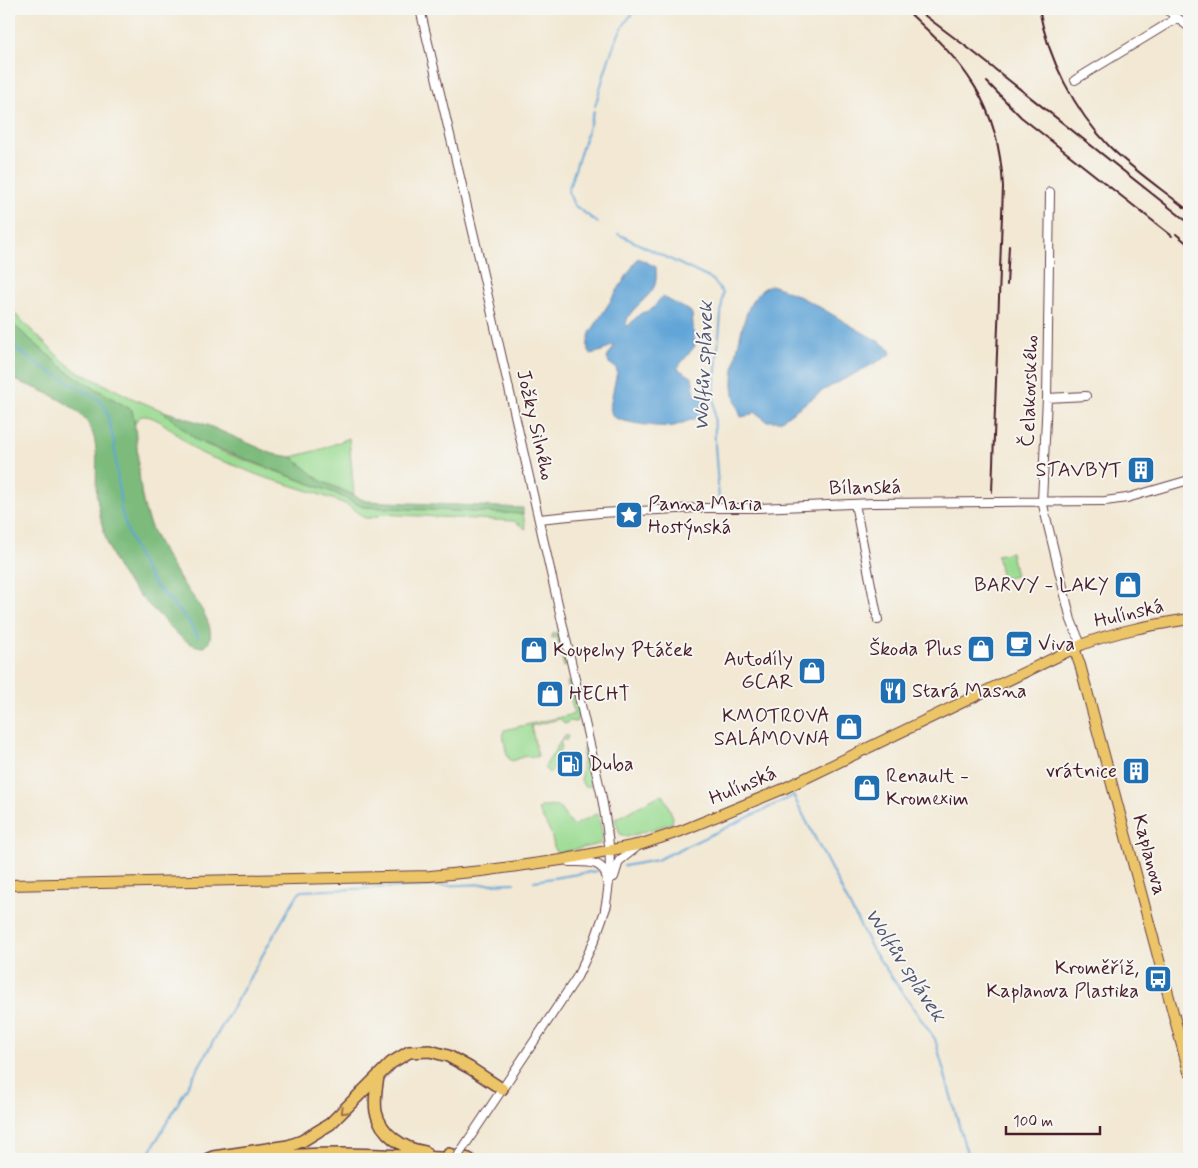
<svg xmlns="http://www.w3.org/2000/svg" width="1198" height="1168" font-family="Mynerve,sans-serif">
<rect width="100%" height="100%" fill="#f6f6f2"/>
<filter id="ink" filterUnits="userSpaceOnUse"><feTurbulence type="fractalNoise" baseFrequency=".02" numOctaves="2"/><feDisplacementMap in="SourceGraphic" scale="10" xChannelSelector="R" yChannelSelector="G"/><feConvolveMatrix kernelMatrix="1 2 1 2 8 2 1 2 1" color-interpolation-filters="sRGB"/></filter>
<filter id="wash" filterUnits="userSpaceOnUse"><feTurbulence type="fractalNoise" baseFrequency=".0096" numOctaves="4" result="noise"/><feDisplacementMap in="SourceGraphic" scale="20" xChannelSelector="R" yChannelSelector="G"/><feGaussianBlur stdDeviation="1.12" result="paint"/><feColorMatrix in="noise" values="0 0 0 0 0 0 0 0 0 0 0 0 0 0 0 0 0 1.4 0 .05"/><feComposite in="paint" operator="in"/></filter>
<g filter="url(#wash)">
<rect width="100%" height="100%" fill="#f2e8d3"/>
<path fill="#9adb91" stroke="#727d5e" d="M9 305 14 313 60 358 75 370 134 399 161 410 198 441 223 452 335 493 363 507 523 514 526 529 514 521 382 514C358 525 364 512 343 503 317 493 290 485 263 477 251 473 240 467 228 463 220 460 211 458 203 454 184 445 166 419 146 416 140 415 137 419 135 424L132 410 69 373 9 321Z
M349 438 354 495 321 481 292 457 322 449Z
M1011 552 1016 576 1002 579 997 555Z
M556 632 561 635 567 657 566 666 564 667 557 637 552 638V634Z
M567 682H570C575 694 583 709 576 722L570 721 565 724 560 719 531 726 538 756 535 757 526 756 512 761 509 759 506 751 503 733 504 730 574 714Z
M564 736H568L566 741 563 739 560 743 562 745 559 752 558 765 549 773 544 768Z
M583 749 588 750 595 781 591 786H584L581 781Z
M660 795 664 796 673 817 672 823 627 837 620 834 615 819Z
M558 806 573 826 598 813 603 836 600 844 558 853 555 851 551 833 538 810 541 807Z"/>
<path fill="#7bbb7b" stroke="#626d53" d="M9 321 69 373 132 410C140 446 136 487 148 520 153 533 160 546 167 558 174 569 180 581 188 590 198 603 221 633 205 647 186 647 174 630 162 618 147 603 130 588 119 570 107 550 100 520 97 497 94 472 102 444 87 422 76 407 56 397 40 390 29 385 18 383 9 376Z
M161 410 207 425 273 454 292 457 321 481 366 501 523 508V514L363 507 335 493 198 441Z"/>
<path fill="#62a5d7" stroke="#566281" d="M638 258 656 267C656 273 657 281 654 287 648 300 627 310 626 325L628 326C632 322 636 317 640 314 644 311 648 312 652 309 657 305 657 300 663 297L690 311 692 314 695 346 678 367V369L692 377 695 395 702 392 703 401 699 418C689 419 683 424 674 426 661 428 622 423 612 416L610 406 617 372 616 368 609 363 607 358 614 346 612 345 603 351 590 354C586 346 588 341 590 333Z
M771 285C803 295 831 314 860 331 870 337 885 343 891 352L890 355 824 390 780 421H767L755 412 750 415 741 417C737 406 733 395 733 383 733 365 743 314 753 300 758 293 764 287 771 285Z"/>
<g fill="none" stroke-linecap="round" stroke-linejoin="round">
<path stroke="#62a5d7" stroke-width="2" d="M595 106C605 75 613 30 637 9
M594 111 568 191 574 205 598 223
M618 234 713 280 723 293 714 392 715 445 719 500
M9 340 17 349 40 366 98 399 106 409 114 442 121 510 128 533 140 561 154 584 187 619 198 637
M793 795 872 949 935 1039 965 1147 970 1159
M624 866 657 860 793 796
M534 881 597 871
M146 1159 294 900 301 891 514 883"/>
</g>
</g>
<g filter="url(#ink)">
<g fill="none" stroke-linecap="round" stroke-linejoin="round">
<g stroke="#633d44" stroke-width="10">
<path id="minor" d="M420 9 479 257 601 793C609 836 614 865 605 909
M1166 9 1189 27
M1075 80 1177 18
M1050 192 1047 398 1042 501 1071 620 1081 645
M1047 398 1086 396
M855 504 878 620
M539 519 600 513 697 508H759L873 503 1105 501 1127 498 1189 480
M569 862C586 862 607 859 607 883
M614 877 619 861 638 846
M469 1139 577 977 595 939 607 905"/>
</g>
<g stroke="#633d44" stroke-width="12">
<path id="major" d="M1074 648 1080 665 1189 1072
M9 885 430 876 482 871 561 860 642 844 681 831 783 789 1081 645C1116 631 1152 625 1189 619"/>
</g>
<g stroke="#633d44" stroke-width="14">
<path id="highway" d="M378 1077C376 1088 374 1100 376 1112 381 1134 403 1149 425 1152
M449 1154 469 1159
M208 1159 213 1157 288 1146 302 1141 330 1124 391 1063 409 1052 430 1051 448 1056 470 1068 502 1089
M250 1159C319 1151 387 1154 455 1159"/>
</g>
<use href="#minor" stroke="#fff" stroke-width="8"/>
<use href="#major" stroke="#ecc569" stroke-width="10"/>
<use href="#highway" stroke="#ecc569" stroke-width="11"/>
<path stroke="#4a1f2b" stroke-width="2" d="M905 9C964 63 999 102 1003 187L992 492
M916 9 972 51 1189 223
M1039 9C1048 58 1074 110 1109 146 1133 170 1163 190 1189 211
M987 82 1021 117 1172 236
M1176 234 1189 245
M1007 285 1009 246"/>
<g stroke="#633d44" stroke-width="10" stroke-linecap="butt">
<path id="minor-bridge" d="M456 1159 469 1139"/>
</g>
<use href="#minor-bridge" stroke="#fff" stroke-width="8"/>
</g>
<defs><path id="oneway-chevron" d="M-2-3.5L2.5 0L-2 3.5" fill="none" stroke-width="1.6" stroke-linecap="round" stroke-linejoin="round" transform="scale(1.25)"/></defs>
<use stroke="#9b724a" href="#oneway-chevron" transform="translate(344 1111) rotate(135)"/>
</g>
<defs>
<g id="building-square" transform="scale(1.4375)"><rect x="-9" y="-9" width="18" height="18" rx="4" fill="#1f6fb2" stroke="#f6f6f2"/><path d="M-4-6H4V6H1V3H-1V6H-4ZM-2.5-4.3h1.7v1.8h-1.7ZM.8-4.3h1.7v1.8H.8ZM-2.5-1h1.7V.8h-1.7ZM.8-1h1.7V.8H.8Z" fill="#fff"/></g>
<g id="sight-square" transform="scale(1.4375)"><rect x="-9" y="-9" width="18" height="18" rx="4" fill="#1f6fb2" stroke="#f6f6f2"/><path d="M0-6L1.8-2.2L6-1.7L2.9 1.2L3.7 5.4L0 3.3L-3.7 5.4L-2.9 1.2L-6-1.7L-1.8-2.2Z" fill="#fff"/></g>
<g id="shop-square" transform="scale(1.4375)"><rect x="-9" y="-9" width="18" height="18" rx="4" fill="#1f6fb2" stroke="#f6f6f2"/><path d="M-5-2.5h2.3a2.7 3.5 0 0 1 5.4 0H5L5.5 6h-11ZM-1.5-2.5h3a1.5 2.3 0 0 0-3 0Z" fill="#fff"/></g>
<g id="cafe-square" transform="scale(1.4375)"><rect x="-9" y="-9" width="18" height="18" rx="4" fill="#1f6fb2" stroke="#f6f6f2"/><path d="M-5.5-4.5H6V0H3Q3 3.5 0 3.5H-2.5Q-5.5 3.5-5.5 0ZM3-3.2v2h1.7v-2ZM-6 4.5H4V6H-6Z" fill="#fff"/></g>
<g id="restaurant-square" transform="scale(1.4375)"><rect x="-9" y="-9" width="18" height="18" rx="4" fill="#1f6fb2" stroke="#f6f6f2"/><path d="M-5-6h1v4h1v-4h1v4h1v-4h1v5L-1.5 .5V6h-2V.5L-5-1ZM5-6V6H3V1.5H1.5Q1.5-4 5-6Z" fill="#fff"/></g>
<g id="fuel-square" transform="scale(1.4375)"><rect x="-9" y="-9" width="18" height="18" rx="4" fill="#1f6fb2" stroke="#f6f6f2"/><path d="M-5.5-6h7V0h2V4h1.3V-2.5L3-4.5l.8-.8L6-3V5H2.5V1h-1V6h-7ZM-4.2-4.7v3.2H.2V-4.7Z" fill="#fff"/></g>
<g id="bus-square" transform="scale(1.4375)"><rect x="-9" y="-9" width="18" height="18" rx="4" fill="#1f6fb2" stroke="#f6f6f2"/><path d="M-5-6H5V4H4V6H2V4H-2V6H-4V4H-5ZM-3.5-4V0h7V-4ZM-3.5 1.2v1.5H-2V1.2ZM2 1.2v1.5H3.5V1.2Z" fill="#fff"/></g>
</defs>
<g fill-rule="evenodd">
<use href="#building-square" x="1141" y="470"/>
<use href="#sight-square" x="629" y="515"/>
<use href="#shop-square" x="1128" y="585"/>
<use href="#cafe-square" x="1019" y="644"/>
<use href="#shop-square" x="981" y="649"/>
<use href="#shop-square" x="534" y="650"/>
<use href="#shop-square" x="812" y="671"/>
<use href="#restaurant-square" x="893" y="691"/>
<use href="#shop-square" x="550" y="694"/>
<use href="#shop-square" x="849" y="727"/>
<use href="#fuel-square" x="570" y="764"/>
<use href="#building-square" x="1136" y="771"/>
<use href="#shop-square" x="867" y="788"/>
<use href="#bus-square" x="1158" y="979"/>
</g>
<g text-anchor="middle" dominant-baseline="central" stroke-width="4" stroke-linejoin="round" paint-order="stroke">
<g font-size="20" fill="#4a1f2b" stroke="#f6f6f2">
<text transform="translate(1030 391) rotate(-88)">Čelakovského</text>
<text transform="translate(535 425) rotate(77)">Jožky Silného</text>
<text transform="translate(865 488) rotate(-1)">Bílanská</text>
<text transform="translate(1129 614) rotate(-13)">Hulínská</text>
<text transform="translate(743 786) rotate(-23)">Hulínská</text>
<text transform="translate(1149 855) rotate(75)">Kaplanova</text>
</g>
<g font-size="20" fill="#4a1f2b" stroke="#f6f6f2" text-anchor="end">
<text x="1122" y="470">STAVBYT</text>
<text x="648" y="504" text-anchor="start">Panna Maria<tspan x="648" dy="23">Hostýnská</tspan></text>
<text x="1109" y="585">BARVY - LAKY</text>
<text x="1038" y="644" text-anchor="start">Viva</text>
<text x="962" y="649">Škoda Plus</text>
<text x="553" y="650" text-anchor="start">Koupelny Ptáček</text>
<text x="793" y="659">Autodíly<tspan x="793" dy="23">GCAR</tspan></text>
<text x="912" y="691" text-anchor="start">Stará Masna</text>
<text x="569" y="694" text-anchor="start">HECHT</text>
<text x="830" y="716">KMOTROVA<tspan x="830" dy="23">SALÁMOVNA</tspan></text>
<text x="589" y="764" text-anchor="start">Duba</text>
<text x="1117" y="771">vrátnice</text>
<text x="886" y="776" text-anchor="start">Renault -<tspan x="886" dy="23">Kromexim</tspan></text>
<text x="1139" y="968">Kroměříž,<tspan x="1139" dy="23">Kaplanova Plastika</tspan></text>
</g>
<g font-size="21" font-style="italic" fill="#545570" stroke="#f6f6f2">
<text transform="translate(704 366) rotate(-88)">Wolfův splávek</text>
<text transform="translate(905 965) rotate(57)">Wolfův splávek</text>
</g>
</g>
<rect width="1198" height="1168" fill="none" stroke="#f6f6f2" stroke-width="30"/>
<path d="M1006 1126v8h94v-8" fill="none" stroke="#4a1f2b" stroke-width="2.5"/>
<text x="1013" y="1126" font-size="15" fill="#4a1f2b" stroke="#f6f6f2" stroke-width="4" paint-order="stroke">100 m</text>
</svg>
